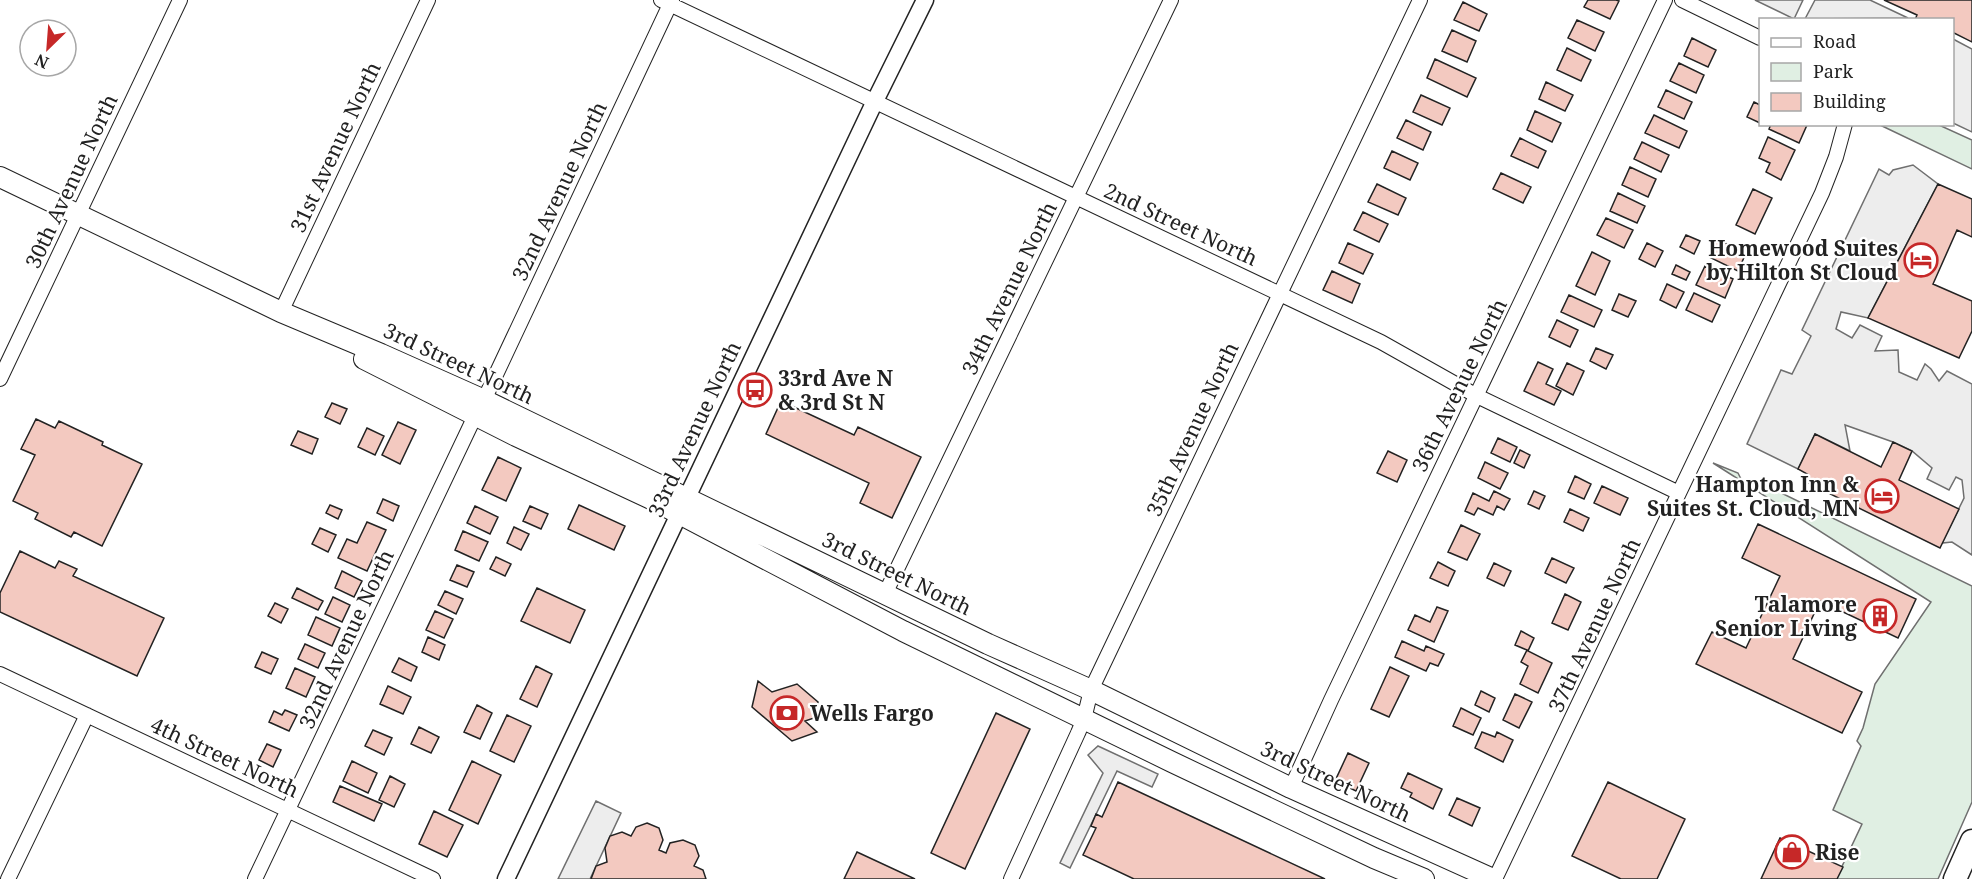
<svg xmlns="http://www.w3.org/2000/svg" width="1972" height="879" font-family="'Noto Serif',serif">
<rect width="100%" height="100%" fill="#fff"/>
<path fill="#e0efe3" stroke="#6f6f6f" stroke-width="1.5" d="M1880 125H1939L1972 140V169Z
M1713 463 1738 473 1742 481 1758 489 1764 485 1769 487 1972 586V802L1938 879H1836L1862 824 1833 810 1861 746 1857 741 1863 728 1875 684 1931 602Z"/>
<path fill="#ededed" stroke="#6f6f6f" stroke-width="1.5" d="M1755 0H1803L1794 19Z
M1815 0H1870L1908 18 1805 19Z
M1953 39 1972 49V132L1953 123Z
M1913 165 1938 184 1868 318 1841 312 1836 329 1852 338 1860 325 1882 336 1875 351 1898 350 1899 372 1917 380 1925 364 1931 369 1939 381 1947 371 1972 384V555L1952 542 1942 543 1964 498 1962 480 1956 477 1949 490 1927 479 1932 468 1912 451 1893 442 1845 425 1850 451 1815 434 1798 469 1747 444 1781 370 1792 374 1811 336 1802 330 1879 169 1889 175 1893 170Z
M1098 746 1158 774 1152 787 1117 771 1070 868 1060 863 1103 773 1088 755Z
M596 801 621 813 590 879H558Z"/>
<path fill="#f3c9c0" stroke="#222" stroke-width="1.5" d="M1588 0H1616L1619 1 1610 19 1584 7Z
M1884 0H1972V42L1952 32V20H1915L1917 15Z
M1463 2 1487 14 1479 31 1454 20Z
M1577 20 1604 32 1595 51 1568 38Z
M1452 30 1476 41 1467 62 1442 51Z
M1692 38 1716 50 1708 67 1684 56Z
M1567 48 1591 60 1581 81 1557 70Z
M1435 59 1476 78 1467 97 1427 78Z
M1679 63 1704 75 1696 93 1670 81Z
M1546 82 1573 95 1565 111 1539 99Z
M1666 90 1692 102 1684 119 1658 107Z
M1421 95 1450 108 1442 125 1413 112Z
M1754 102 1760 105V123L1747 117Z
M1535 111 1561 123 1552 142 1527 130Z
M1654 115 1687 131 1679 148 1645 133Z
M1406 120 1431 132 1423 150 1397 138Z
M1771 124H1805L1807 125 1799 143 1769 129Z
M1768 137 1795 150 1781 180 1766 172 1770 163 1759 158Z
M1520 138 1546 151 1538 168 1511 156Z
M1642 142 1669 155 1661 172 1634 159Z
M1392 151 1418 163 1410 180 1384 168Z
M1630 167 1656 179 1648 197 1622 185Z
M1501 173 1531 187 1523 203 1493 189Z
M1377 184 1406 198 1398 215 1368 202Z
M1938 184 1972 199V237L1957 230 1933 284 1972 301V331L1959 358 1868 318Z
M1753 189 1772 198 1755 234 1736 225Z
M1618 193 1645 206 1637 223 1610 211Z
M1363 212 1388 224 1379 242 1354 230Z
M1606 218 1633 230 1624 248 1597 235Z
M1686 235 1700 241 1694 254 1680 247Z
M1717 239 1746 253 1738 271 1709 257Z
M1348 243 1373 254 1363 274 1339 263Z
M1647 243 1663 251 1655 267 1639 259Z
M1592 252 1610 261 1595 295 1576 286Z
M1676 265 1690 272 1686 280 1672 274Z
M1705 266 1733 279 1725 298 1696 285Z
M1332 271 1360 284 1352 303 1323 290Z
M1667 284 1684 292 1676 308 1660 300Z
M1694 293 1720 305 1712 322 1686 310Z
M1619 294 1636 301 1628 317 1612 310Z
M1569 295 1602 310 1594 327 1561 312Z
M1557 320 1578 330 1570 347 1549 337Z
M1596 348 1613 355 1606 369 1590 361Z
M1538 362 1553 369 1546 384 1561 391 1554 405 1524 391Z
M1567 363 1584 371 1573 395 1556 386Z
M781 401 854 435 858 427 921 457 892 518 860 503 869 483 766 434Z
M332 403 347 409 340 424 325 417Z
M36 419 55 428 59 421 103 442 102 445 142 464 102 546 74 532 71 537 35 519 38 513 13 501 35 455 21 449Z
M398 422 416 430 400 464 382 455Z
M367 428 384 436 375 455 358 447Z
M298 431 318 439 312 454 291 445Z
M1815 434 1881 467 1893 442 1912 451 1899 480 1959 509 1940 548 1806 482 1809 475 1798 469Z
M1498 438 1517 447 1510 462 1491 453Z
M1520 450 1530 455 1524 468 1514 463Z
M1388 451 1407 460 1397 482 1377 473Z
M498 457 521 468 506 501 482 490Z
M1485 462 1508 473 1500 489 1478 478Z
M1575 476 1591 484 1584 499 1568 492Z
M1602 486 1628 498 1620 515 1594 503Z
M1494 491 1510 499 1504 510 1497 506 1493 515 1478 508 1474 515 1465 511 1473 493 1489 501Z
M1534 491 1545 496 1539 509 1528 504Z
M383 499 399 506 393 521 377 513Z
M330 505 342 510 338 519 326 513Z
M579 505 625 526 614 550 568 529Z
M475 506 498 517 490 534 467 523Z
M530 506 548 514 541 529 523 521Z
M1570 509 1589 518 1583 531 1564 522Z
M367 522 386 530 367 571 338 558 347 539 357 543Z
M1758 524 1916 599 1898 638 1820 601 1793 659 1862 692 1842 733 1696 664 1712 632 1746 648 1780 576 1742 558Z
M1461 525 1480 534 1467 560 1448 552Z
M514 527 529 534 521 550 507 543Z
M320 528 336 535 328 552 312 544Z
M463 531 488 542 479 561 455 550Z
M20 551 55 568 59 561 77 569 73 576 164 618 137 676 0 612V593Z
M496 557 511 564 505 576 490 569Z
M1552 558 1574 568 1566 583 1545 573Z
M1438 562 1455 571 1448 586 1430 578Z
M1494 563 1511 571 1504 586 1487 578Z
M457 565 474 572 467 587 450 580Z
M342 571 362 581 354 597 335 588Z
M297 588 323 601 318 610 292 598Z
M537 588 585 610 570 643 521 621Z
M445 591 463 599 456 614 438 605Z
M1565 594 1581 602 1568 630 1552 623Z
M333 597 350 605 342 622 325 614Z
M275 603 288 609 281 623 268 616Z
M1437 607 1448 611 1434 642 1408 630 1415 615 1430 622Z
M435 611 453 619 444 638 426 630Z
M316 617 340 628 332 646 308 635Z
M1521 631 1534 638 1528 651 1552 663 1538 693 1520 684 1528 666 1521 662 1527 650 1515 645Z
M428 637 445 645 439 660 422 652Z
M1402 641 1424 651 1426 646 1444 654 1438 666 1430 663 1426 671 1395 657Z
M305 644 325 653 318 668 298 659Z
M262 652 278 659 271 674 255 667Z
M399 658 417 667 411 681 392 672Z
M536 666 552 674 537 707 520 699Z
M1390 667 1409 676 1389 717 1371 709Z
M295 668 315 677 306 697 286 688Z
M758 681 772 692 797 684 818 702 814 718 805 721 817 732 792 741 752 707Z
M388 686 411 697 403 714 380 704Z
M1481 691 1495 698 1489 712 1475 705Z
M1515 694 1532 702 1519 728 1503 720Z
M477 705 492 713 480 739 464 732Z
M1461 708 1481 718 1473 735 1453 726Z
M285 710 297 715 289 731 269 722 274 711 282 715Z
M996 713 1030 729 965 869 931 853Z
M507 715 531 726 514 762 490 751Z
M419 727 439 737 431 753 411 744Z
M373 730 392 738 384 755 365 746Z
M1482 732 1495 737 1497 732 1513 740 1503 762 1475 748Z
M267 744 281 750 273 767 259 760Z
M1348 753 1369 763 1356 791 1335 781Z
M352 761 377 773 368 793 343 781Z
M472 761 501 775 478 824 449 810Z
M1408 773 1442 789 1433 809 1410 797 1412 793 1401 788Z
M390 776 405 784 394 807 379 800Z
M1118 782 1325 879H1134L1083 855 1096 828 1091 826 1096 814 1102 817Z
M1608 782 1685 819 1657 879H1621L1572 856Z
M340 786 382 804 374 821 333 802Z
M1457 798 1480 808 1472 826 1449 815Z
M434 811 463 825 447 857 419 844Z
M647 823 659 828 663 840 659 850 666 853 670 843 683 840 695 845 699 856 694 866 703 870 706 879H591L596 866 607 862 605 848 610 836 622 832 631 836 636 827Z
M1780 838 1843 867 1837 879H1761Z
M857 852 915 879H844Z"/>
<g fill="none" stroke-linecap="round" stroke-linejoin="round">
<g stroke="#222" stroke-width="16">
<path id="minor" d="M661 0 1381 342 1477 396 1679 493
M1682 0 1760 38
M281 312 428 0
M0 379 180 0
M484 400 672 0
M885 594 1171 0
M0 674 433 879
M1291 788 1331 700 1665 0
M8 879 87 715
M255 879 475 416
M1011 879 1078 733 1084 719 1091 690 1420 0
M1495 879 1822 193 1836 157 1845 124"/>
</g>
<g stroke="#222" stroke-width="19">
<path id="tertiary" d="M506 879 875 101 925 0"/>
</g>
<g stroke="#222" stroke-width="22">
<path id="secondary" d="M0 177 281 312 381 354 484 400 988 644 1091 690 1291 788 1493 879
M364 359 516 436 649 498 903 631 1172 762 1374 858 1424 879"/>
</g>
<g stroke="#222" stroke-width="25">
<path id="trunk" d="M1955 879 1972 841"/>
</g>
<use href="#minor" stroke="#fff" stroke-width="14"/>
<use href="#tertiary" stroke="#fff" stroke-width="16"/>
<use href="#secondary" stroke="#fff" stroke-width="20"/>
<use href="#trunk" stroke="#fff" stroke-width="22"/>
</g>
<defs>
<g id="hotel-ring" transform="scale(1.725)"><circle r="9.5" fill="#fff" stroke="#c62828" stroke-width="1.5"/><path d="M-6-4.5h1.5V1H6V5H4.5V3h-9V5H-6ZM-4 0a1.8 1.8 0 1 1 3.6 0ZM.5 0V-2.5h3Q6-2.5 6 0Z" fill="#c62828"/></g>
<g id="bus-ring" transform="scale(1.725)"><circle r="9.5" fill="#fff" stroke="#c62828" stroke-width="1.5"/><path d="M-5-6H5V4H4V6H2V4H-2V6H-4V4H-5ZM-3.5-4V0h7V-4ZM-3.5 1.2v1.5H-2V1.2ZM2 1.2v1.5H3.5V1.2Z" fill="#c62828"/></g>
<g id="building-ring" transform="scale(1.725)"><circle r="9.5" fill="#fff" stroke="#c62828" stroke-width="1.5"/><path d="M-4-6H4V6H1V3H-1V6H-4ZM-2.5-4.3h1.7v1.8h-1.7ZM.8-4.3h1.7v1.8H.8ZM-2.5-1h1.7V.8h-1.7ZM.8-1h1.7V.8H.8Z" fill="#c62828"/></g>
<g id="bank-ring" transform="scale(1.725)"><circle r="9.5" fill="#fff" stroke="#c62828" stroke-width="1.5"/><path d="M-6-4H6V4H-6ZM0-2.3a2.3 2.3 0 1 0 0 4.6a2.3 2.3 0 1 0 0-4.6Z" fill="#c62828"/></g>
<g id="shop-ring" transform="scale(1.725)"><circle r="9.5" fill="#fff" stroke="#c62828" stroke-width="1.5"/><path d="M-5-2.5h2.3a2.7 3.5 0 0 1 5.4 0H5L5.5 6h-11ZM-1.5-2.5h3a1.5 2.3 0 0 0-3 0Z" fill="#c62828"/></g>
</defs>
<g fill-rule="evenodd">
<use href="#hotel-ring" x="1921" y="260"/>
<use href="#bus-ring" x="755" y="390"/>
<use href="#hotel-ring" x="1882" y="496"/>
<use href="#building-ring" x="1880" y="616"/>
<use href="#bank-ring" x="787" y="713"/>
<use href="#shop-ring" x="1792" y="852"/>
</g>
<g text-anchor="middle" dominant-baseline="central" stroke-width="4.5" stroke-linejoin="round" paint-order="stroke">
<g font-size="21" fill="#222" stroke="#fff">
<text transform="translate(335 147) rotate(-65)">31st Avenue North</text>
<text transform="translate(71 181) rotate(-65)">30th Avenue North</text>
<text transform="translate(559 191) rotate(-65)">32nd Avenue North</text>
<text transform="translate(1181 224) rotate(25)">2nd Street North</text>
<text transform="translate(1009 288) rotate(-64)">34th Avenue North</text>
<text transform="translate(459 363) rotate(25)">3rd Street North</text>
<text transform="translate(1459 385) rotate(-64)">36th Avenue North</text>
<text transform="translate(694 429) rotate(-65)">33rd Avenue North</text>
<text transform="translate(1192 429) rotate(-65)">35th Avenue North</text>
<text transform="translate(897 573) rotate(26)">3rd Street North</text>
<text transform="translate(1594 625) rotate(-65)">37th Avenue North</text>
<text transform="translate(346 639) rotate(-65)">32nd Avenue North</text>
<text transform="translate(225 757) rotate(25)">4th Street North</text>
<text transform="translate(1336 781) rotate(25)">3rd Street North</text>
</g>
<g font-size="21" font-weight="bold" fill="#222" stroke="#fff" text-anchor="end">
<text x="1898" y="248">Homewood Suites<tspan x="1898" dy="24">by Hilton St Cloud</tspan></text>
<text x="778" y="378" text-anchor="start">33rd Ave N<tspan x="778" dy="24">&amp; 3rd St N</tspan></text>
<text x="1859" y="484">Hampton Inn &amp;<tspan x="1859" dy="24">Suites St. Cloud, MN</tspan></text>
<text x="1857" y="604">Talamore<tspan x="1857" dy="24">Senior Living</tspan></text>
<text x="810" y="713" text-anchor="start">Wells Fargo</text>
<text x="1815" y="852" text-anchor="start">Rise</text>
</g>
</g>
<rect x="1759" y="18" width="195" height="108" fill="#ffffff" stroke="#a7a7a7" stroke-width="1.5"/>
<rect x="1771" y="38" width="30" height="9" fill="#ffffff" stroke="#a7a7a7" stroke-width="1.5"/>
<text x="1813" y="48" font-size="18" fill="#222222">Road</text>
<rect x="1771" y="63" width="30" height="18" fill="#e0efe3" stroke="#a7a7a7" stroke-width="1.5"/>
<text x="1813" y="78" font-size="18" fill="#222222">Park</text>
<rect x="1771" y="93" width="30" height="18" fill="#f3c9c0" stroke="#a7a7a7" stroke-width="1.5"/>
<text x="1813" y="108" font-size="18" fill="#222222">Building</text>
<g transform="translate(48 48) rotate(205)"><circle r="28" fill="#ffffff" stroke="#a7a7a7" stroke-width="1.5"/>
<path d="M0-4.5L10 22L0 15L-10 22Z" fill="#c62828"/>
<text y="-9" font-size="16" font-weight="bold" text-anchor="middle" fill="#222222">N</text>
</g>
</svg>
